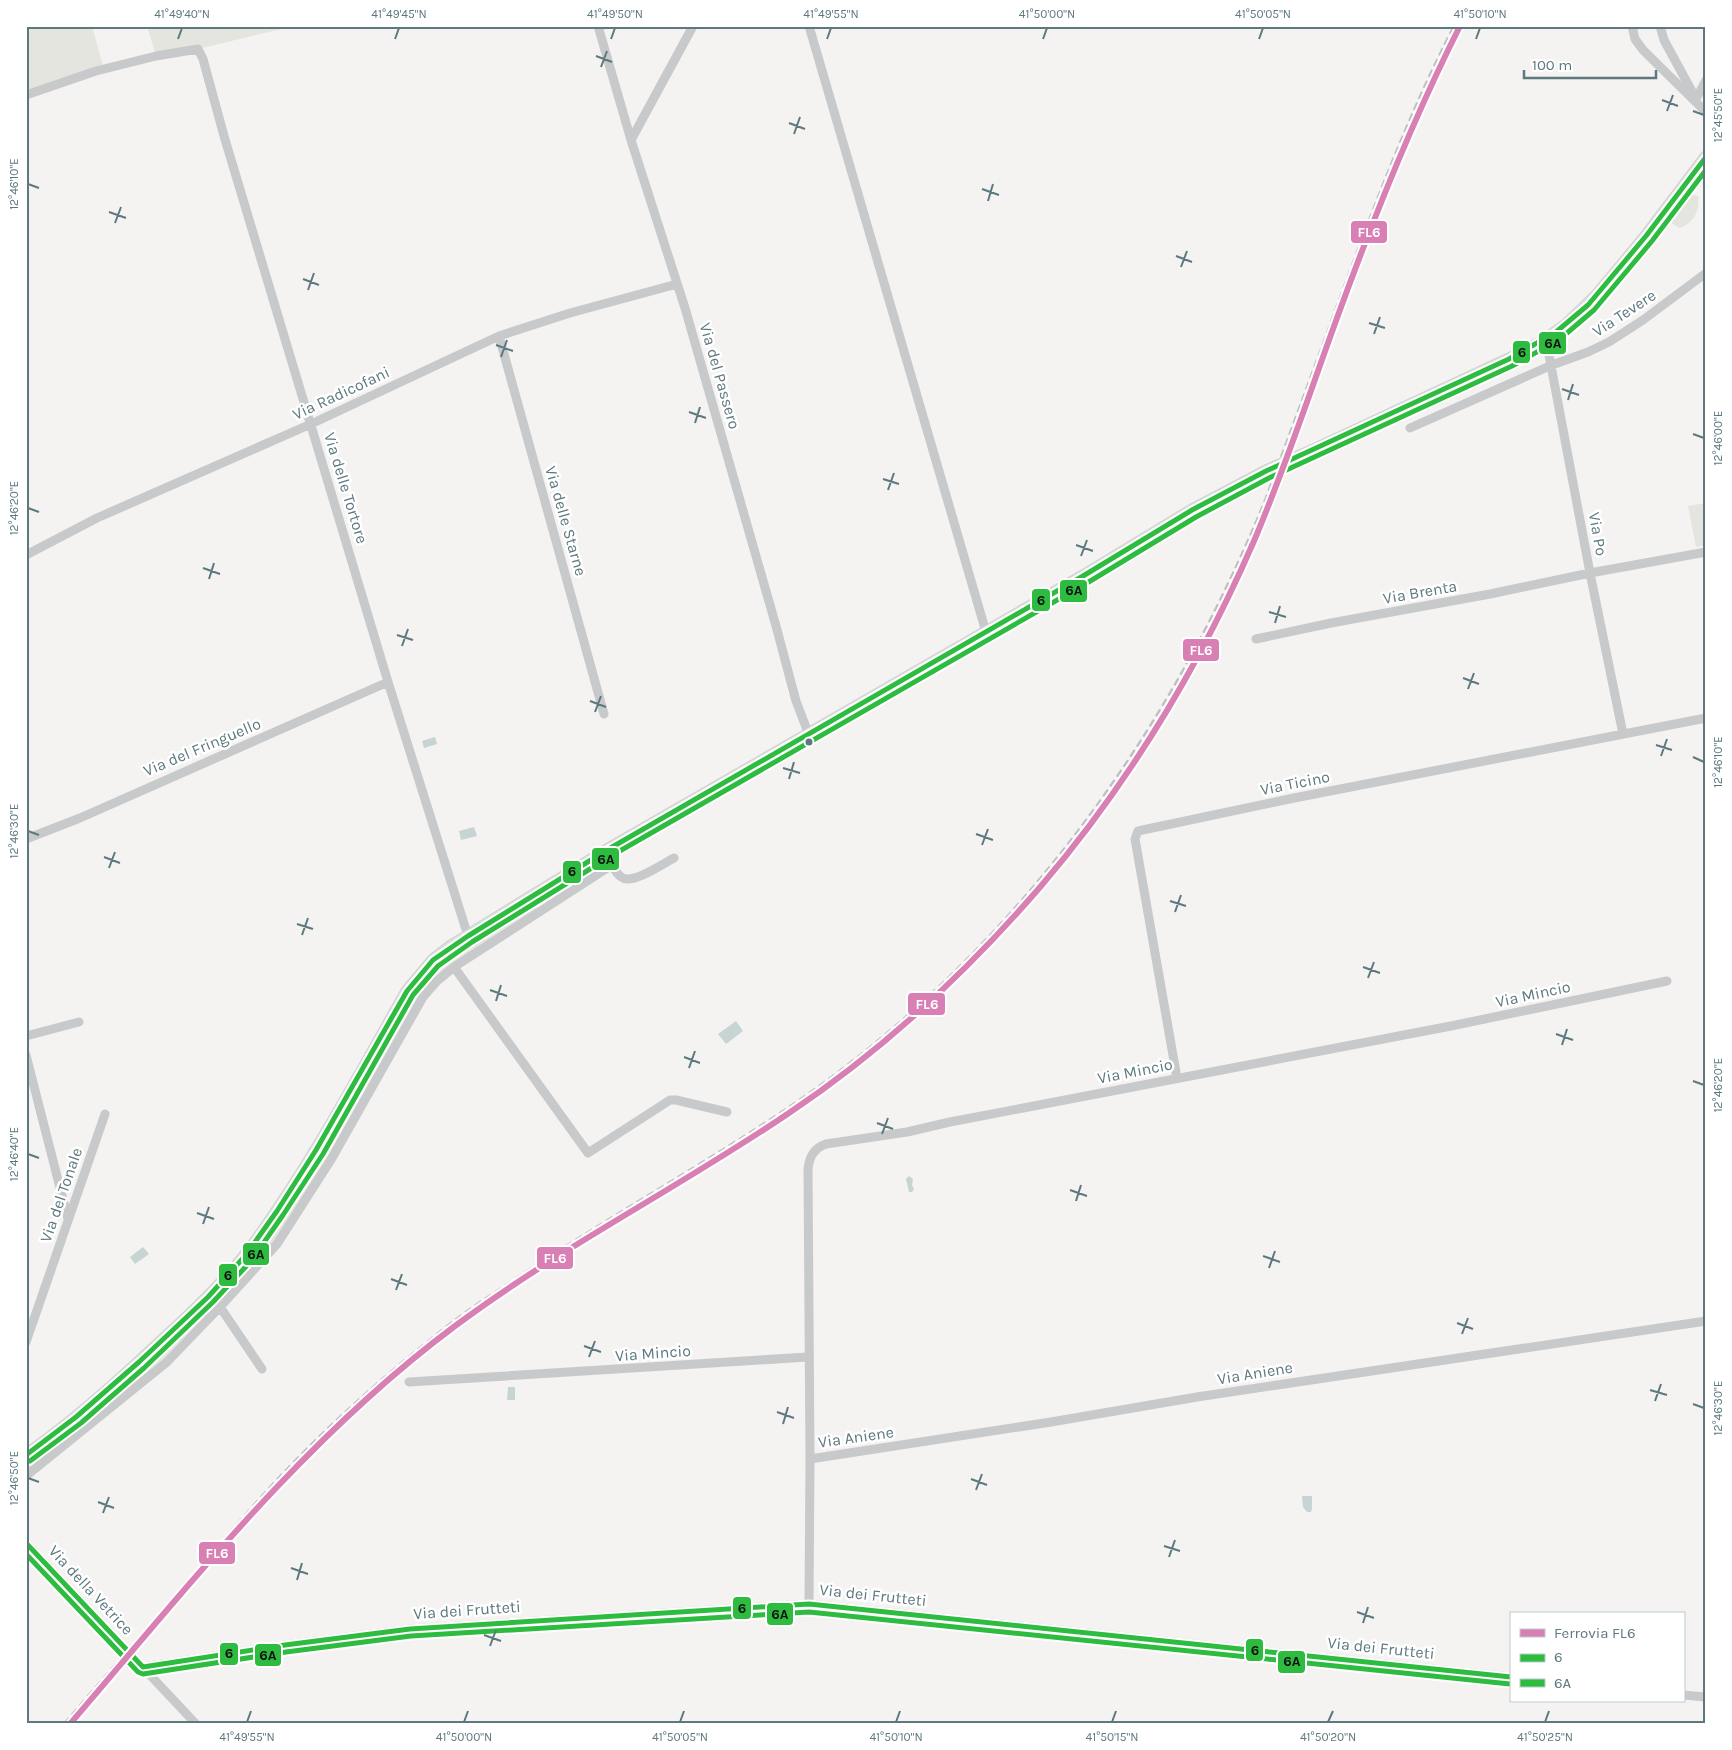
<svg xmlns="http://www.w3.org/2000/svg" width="1732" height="1750" font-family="Karla,sans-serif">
<rect width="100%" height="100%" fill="#f4f3f1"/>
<path fill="#e4e5de" d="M26 26H92L104 69 26 96Z
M147 26H294L198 49 156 56Z
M1692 195 1698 196C1701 210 1693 224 1679 228L1670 222Z
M1706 503V545L1696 547 1688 506Z
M544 894 540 904 533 912 435 980 277 1239 178 1348 26 1473V1464C61 1438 93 1410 126 1382 182 1333 242 1278 283 1215 312 1170 340 1125 366 1079 392 1035 410 983 452 952Z"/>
<path fill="#c6d4d4" d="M435 737 437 744 424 748 422 741Z
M474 827 477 836 461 840 459 831Z
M736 1021 743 1031 726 1044 718 1034Z
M909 1176 913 1179 912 1185 914 1189 912 1192H909L906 1179Z
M143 1247 149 1254 135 1264 130 1257Z
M508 1387H515V1400H507Z
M1302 1496H1312V1508L1311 1512H1307L1303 1507Z"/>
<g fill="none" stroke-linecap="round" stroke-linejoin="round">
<g stroke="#d0d1d1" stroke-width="13">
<path id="major" d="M1318 448 1509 359 1540 343 1567 324 1597 295 1646 236 1706 157
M26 1455C72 1423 113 1386 154 1348 190 1315 227 1281 256 1241 313 1162 359 1076 407 991L433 960 451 946 607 850 1083 576 1192 510 1266 471"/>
</g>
<path stroke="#c8c9ca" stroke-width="9" d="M598 26 631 140 685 308 776 626 796 701 809 735
M809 26 986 632
M1632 26 1635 39 1643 50 1706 112
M1660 26 1664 40 1695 97
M26 95 96 71 156 56 198 49 203 59 224 136 388 682 468 936
M1695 101 1706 80
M631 140 693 26
M499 336 604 714
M1546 339 1590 573 1623 734
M1410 428 1552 365 1588 352 1609 342 1643 320 1706 273
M26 555 97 518 311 424 499 336 570 313 677 284
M1256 639 1331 623 1490 594 1590 573 1706 552
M26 839 80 818 388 682
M607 850C610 859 614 874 623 878 634 884 664 863 674 858
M454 967 588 1153 670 1100H676L727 1112
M26 1036 79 1022
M26 1055 68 1219
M1177 1078 1135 839 1138 831 1294 798 1706 718
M220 1307 262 1369
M26 1342 105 1114
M409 1382 808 1357
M810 1459 1051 1422 1197 1397 1706 1321
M26 1476 167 1362 220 1307 277 1244 332 1158 423 997 437 981 454 967 612 865
M26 1543 196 1724
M809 1604 810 1459 808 1169C809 1158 814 1148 826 1144L907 1132 950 1122 1451 1026 1667 981
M143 1667 285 1645 410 1629 809 1604 1511 1677
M1683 1695 1706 1697"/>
<use href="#major" stroke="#dddfde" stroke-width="11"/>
<path stroke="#bec0c0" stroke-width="2.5" stroke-dasharray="8 4" stroke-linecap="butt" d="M64 1724C106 1675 148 1627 191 1578 223 1541 255 1502 289 1467 338 1416 391 1370 446 1327 467 1310 489 1296 511 1282 601 1221 696 1169 786 1109 1006 962 1167 741 1266 498 1291 430 1316 363 1341 295 1375 203 1409 113 1454 26"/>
<g stroke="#d0d1d1" stroke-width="13" stroke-linecap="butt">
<path id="major-bridge" d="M1266 471 1318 448"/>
</g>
<use href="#major-bridge" stroke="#dddfde" stroke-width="11"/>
<g stroke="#fff" stroke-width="9">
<path id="bus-1" d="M26 1455 76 1417 139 1362 208 1297 245 1256 277 1211 316 1150 407 991 433 960 468 936 607 850 1083 576 1192 510 1266 471 1509 359 1556 332 1588 305 1646 236 1706 157
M26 1543 143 1667 285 1645 410 1629 809 1604 1511 1677"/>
</g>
<g stroke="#fff" stroke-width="9">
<path id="bus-2" d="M30 1461 81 1423 144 1368 213 1302 251 1261 283 1215 323 1154 413 995 438 966 472 942 611 856 1087 583 1196 517 1269 478 1512 366 1560 339 1594 310 1652 241 1706 170
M26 1554 138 1672 143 1674 286 1652 411 1636 809 1612 1510 1684"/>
</g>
<use href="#bus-1" stroke="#2ebc40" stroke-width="5"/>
<use href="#bus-2" stroke="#2ebc40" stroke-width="5"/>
<g stroke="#fff" stroke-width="10">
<path id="rail-1" d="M70 1724C190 1584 307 1436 455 1326 561 1247 680 1187 789 1113 883 1050 967 972 1041 886 1129 783 1200 665 1254 541 1285 468 1310 392 1337 318 1373 219 1412 121 1460 26"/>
</g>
<use href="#rail-1" stroke="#d880b4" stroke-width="6"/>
</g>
<path fill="none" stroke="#5d797f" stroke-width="2" d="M178 39 182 28M395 39 399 28M611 39 615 28M827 39 831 28M1043 39 1047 28M1259 39 1263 28M1476 39 1480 28M596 56 612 62M601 67 607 51M1662 100 1678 106M1667 111 1673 95M1693 111 1704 115M789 123 805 129M794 134 800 117M28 184 39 188M982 189 999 195M988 201 993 184M109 212 126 218M115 223 121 207M1176 256 1192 262M1181 267 1187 251M303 279 319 285M308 290 314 273M1369 323 1385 328M1374 334 1380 317M496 345 513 351M501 357 507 340M1562 389 1579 395M1568 400 1573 384M689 412 706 418M695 423 700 407M1693 434 1704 438M883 479 899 484M888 490 894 473M28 508 39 512M1076 545 1093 551M1081 556 1087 540M203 568 220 574M209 579 214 563M1269 612 1286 617M1275 623 1280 606M397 635 413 640M402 646 408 629M1463 678 1479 684M1468 689 1474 673M590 701 606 707M595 712 601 696M1656 745 1672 750M1661 756 1667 739M1693 757 1704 762M783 768 800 773M789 779 794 762M28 831 39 835M976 834 993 840M982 845 988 829M104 857 120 863M109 868 115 852M1170 901 1186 906M1175 912 1181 895M297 924 313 929M302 935 308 918M1363 967 1380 973M1368 978 1374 962M490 990 507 996M496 1001 501 985M1556 1034 1573 1040M1562 1045 1567 1029M684 1057 700 1063M689 1068 695 1051M1693 1081 1704 1085M877 1123 893 1129M882 1134 888 1118M28 1154 39 1158M1070 1190 1087 1196M1076 1201 1081 1185M197 1213 214 1219M203 1224 209 1207M1263 1256 1280 1262M1269 1268 1275 1251M391 1279 407 1285M396 1290 402 1274M1457 1323 1473 1329M1462 1334 1468 1318M584 1346 601 1352M589 1357 595 1341M1650 1390 1667 1395M1655 1401 1661 1384M1693 1404 1704 1408M777 1412 794 1418M783 1424 788 1407M28 1478 39 1482M971 1479 987 1485M976 1490 982 1474M98 1502 114 1508M103 1513 109 1497M1164 1546 1180 1551M1169 1557 1175 1540M291 1568 308 1574M297 1580 302 1563M1357 1612 1374 1618M1363 1623 1368 1607M484 1635 501 1641M490 1646 496 1630M247 1722 251 1711M464 1722 468 1711M680 1722 684 1711M896 1722 900 1711M1112 1722 1116 1711M1328 1722 1333 1711M1545 1722 1549 1711"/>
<circle fill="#5d797f" stroke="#fff" stroke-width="2" cx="809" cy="742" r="4.5"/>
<g text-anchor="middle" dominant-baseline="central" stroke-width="5" stroke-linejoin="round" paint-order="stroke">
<g font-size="16" fill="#5d797f" stroke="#fff">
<text transform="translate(1624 313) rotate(-33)">Via Tevere</text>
<text transform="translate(720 376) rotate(74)">Via del Passero</text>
<text transform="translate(341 393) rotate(-25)">Via Radicofani</text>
<text transform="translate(346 488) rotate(73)">Via delle Tortore</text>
<text transform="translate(566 521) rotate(74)">Via delle Starne</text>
<text transform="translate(1598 534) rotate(80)">Via Po</text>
<text transform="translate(1420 592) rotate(-10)">Via Brenta</text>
<text transform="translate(202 747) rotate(-23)">Via del Fringuello</text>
<text transform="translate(1295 783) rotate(-11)">Via Ticino</text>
<text transform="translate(1533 994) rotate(-12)">Via Mincio</text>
<text transform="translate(1135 1071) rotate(-11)">Via Mincio</text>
<text transform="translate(61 1195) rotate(-71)">Via del Tonale</text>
<text transform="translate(653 1353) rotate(-4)">Via Mincio</text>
<text transform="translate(1255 1373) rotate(-9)">Via Aniene</text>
<text transform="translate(856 1437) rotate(-8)">Via Aniene</text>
<text transform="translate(91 1590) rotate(47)">Via della Vetrice</text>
<text transform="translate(873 1595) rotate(6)">Via dei Frutteti</text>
<text transform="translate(467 1610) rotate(-4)">Via dei Frutteti</text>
<text transform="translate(1381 1648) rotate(6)">Via dei Frutteti</text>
</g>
</g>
<g stroke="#fff" stroke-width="2">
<rect x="1350" y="220" width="38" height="24" rx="5" fill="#d880b4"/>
<rect x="1538" y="331" width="29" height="24" rx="5" fill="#2ebc40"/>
<rect x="1512" y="340" width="19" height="24" rx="5" fill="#2ebc40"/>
<rect x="1059" y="579" width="29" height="24" rx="5" fill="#2ebc40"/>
<rect x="1031" y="588" width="20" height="24" rx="5" fill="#2ebc40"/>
<rect x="1182" y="638" width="38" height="24" rx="5" fill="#d880b4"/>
<rect x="591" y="847" width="29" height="24" rx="5" fill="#2ebc40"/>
<rect x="562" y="860" width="20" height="24" rx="5" fill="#2ebc40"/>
<rect x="907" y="992" width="39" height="24" rx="5" fill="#d880b4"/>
<rect x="242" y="1242" width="28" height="24" rx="5" fill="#2ebc40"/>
<rect x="536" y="1246" width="38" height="24" rx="5" fill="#d880b4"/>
<rect x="218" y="1263" width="20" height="24" rx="5" fill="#2ebc40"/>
<rect x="198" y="1541" width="38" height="24" rx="5" fill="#d880b4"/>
<rect x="732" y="1596" width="20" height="24" rx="5" fill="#2ebc40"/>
<rect x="766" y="1602" width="28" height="24" rx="5" fill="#2ebc40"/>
<rect x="1245" y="1638" width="19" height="24" rx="5" fill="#2ebc40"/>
<rect x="219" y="1642" width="20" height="24" rx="5" fill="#2ebc40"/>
<rect x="254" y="1643" width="28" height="24" rx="5" fill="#2ebc40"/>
<rect x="1277" y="1650" width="29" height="24" rx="5" fill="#2ebc40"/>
</g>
<g font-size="14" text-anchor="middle" font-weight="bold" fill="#fff">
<text x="1369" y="237">FL6</text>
<text x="1201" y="655">FL6</text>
<text x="927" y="1009">FL6</text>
<text x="555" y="1263">FL6</text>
<text x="217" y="1558">FL6</text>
</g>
<g font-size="14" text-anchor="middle" font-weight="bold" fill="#111">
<text x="1553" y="348">6A</text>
<text x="1522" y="357">6</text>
<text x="1074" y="595">6A</text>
<text x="1041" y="605">6</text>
<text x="606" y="864">6A</text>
<text x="572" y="876">6</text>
<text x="256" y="1259">6A</text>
<text x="228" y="1280">6</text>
<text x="742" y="1613">6</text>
<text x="780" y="1619">6A</text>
<text x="1255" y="1655">6</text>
<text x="229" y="1658">6</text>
<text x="268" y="1660">6A</text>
<text x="1292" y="1666">6A</text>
</g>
<rect width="1732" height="1750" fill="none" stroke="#ffffff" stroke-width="55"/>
<rect x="1510" y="1612" width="175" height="90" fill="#ffffff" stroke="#bec9cc"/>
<rect x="1520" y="1629" width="25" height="8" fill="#d880b4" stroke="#bec9cc"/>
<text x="1554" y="1638" font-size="15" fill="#5d797f">Ferrovia FL6</text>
<rect x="1520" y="1654" width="25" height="8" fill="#2ebc40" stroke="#bec9cc"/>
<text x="1554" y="1662" font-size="15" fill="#5d797f">6</text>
<rect x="1520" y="1679" width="25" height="8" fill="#2ebc40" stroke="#bec9cc"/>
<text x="1554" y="1688" font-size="15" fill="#5d797f">6A</text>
<path d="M1524 70v8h132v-8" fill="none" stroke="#5d797f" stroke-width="2.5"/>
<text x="1532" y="70" font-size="15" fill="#5d797f" stroke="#ffffff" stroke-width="4" paint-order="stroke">100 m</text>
<rect x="28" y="28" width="1676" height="1694" fill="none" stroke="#5d797f" stroke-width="2"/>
<g font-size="12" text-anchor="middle" fill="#5d797f">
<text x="182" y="18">41°49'40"N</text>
<text x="399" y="18">41°49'45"N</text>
<text x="615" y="18">41°49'50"N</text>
<text x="831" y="18">41°49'55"N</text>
<text x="1047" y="18">41°50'00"N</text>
<text x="1263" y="18">41°50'05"N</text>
<text x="1480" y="18">41°50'10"N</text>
<text transform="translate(1718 115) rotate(-90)" y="4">12°45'50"E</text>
<text transform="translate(14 184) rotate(-90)" y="4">12°46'10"E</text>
<text transform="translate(1718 438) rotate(-90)" y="4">12°46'00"E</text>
<text transform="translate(14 508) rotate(-90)" y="4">12°46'20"E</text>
<text transform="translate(1718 762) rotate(-90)" y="4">12°46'10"E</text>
<text transform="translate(14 831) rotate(-90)" y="4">12°46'30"E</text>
<text transform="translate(1718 1085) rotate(-90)" y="4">12°46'20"E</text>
<text transform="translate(14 1154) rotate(-90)" y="4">12°46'40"E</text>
<text transform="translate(1718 1408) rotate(-90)" y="4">12°46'30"E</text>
<text transform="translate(14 1478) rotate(-90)" y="4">12°46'50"E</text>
<text x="247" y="1741">41°49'55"N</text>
<text x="464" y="1741">41°50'00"N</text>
<text x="680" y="1741">41°50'05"N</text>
<text x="896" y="1741">41°50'10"N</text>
<text x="1112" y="1741">41°50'15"N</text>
<text x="1328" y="1741">41°50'20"N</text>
<text x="1545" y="1741">41°50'25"N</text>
</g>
</svg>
